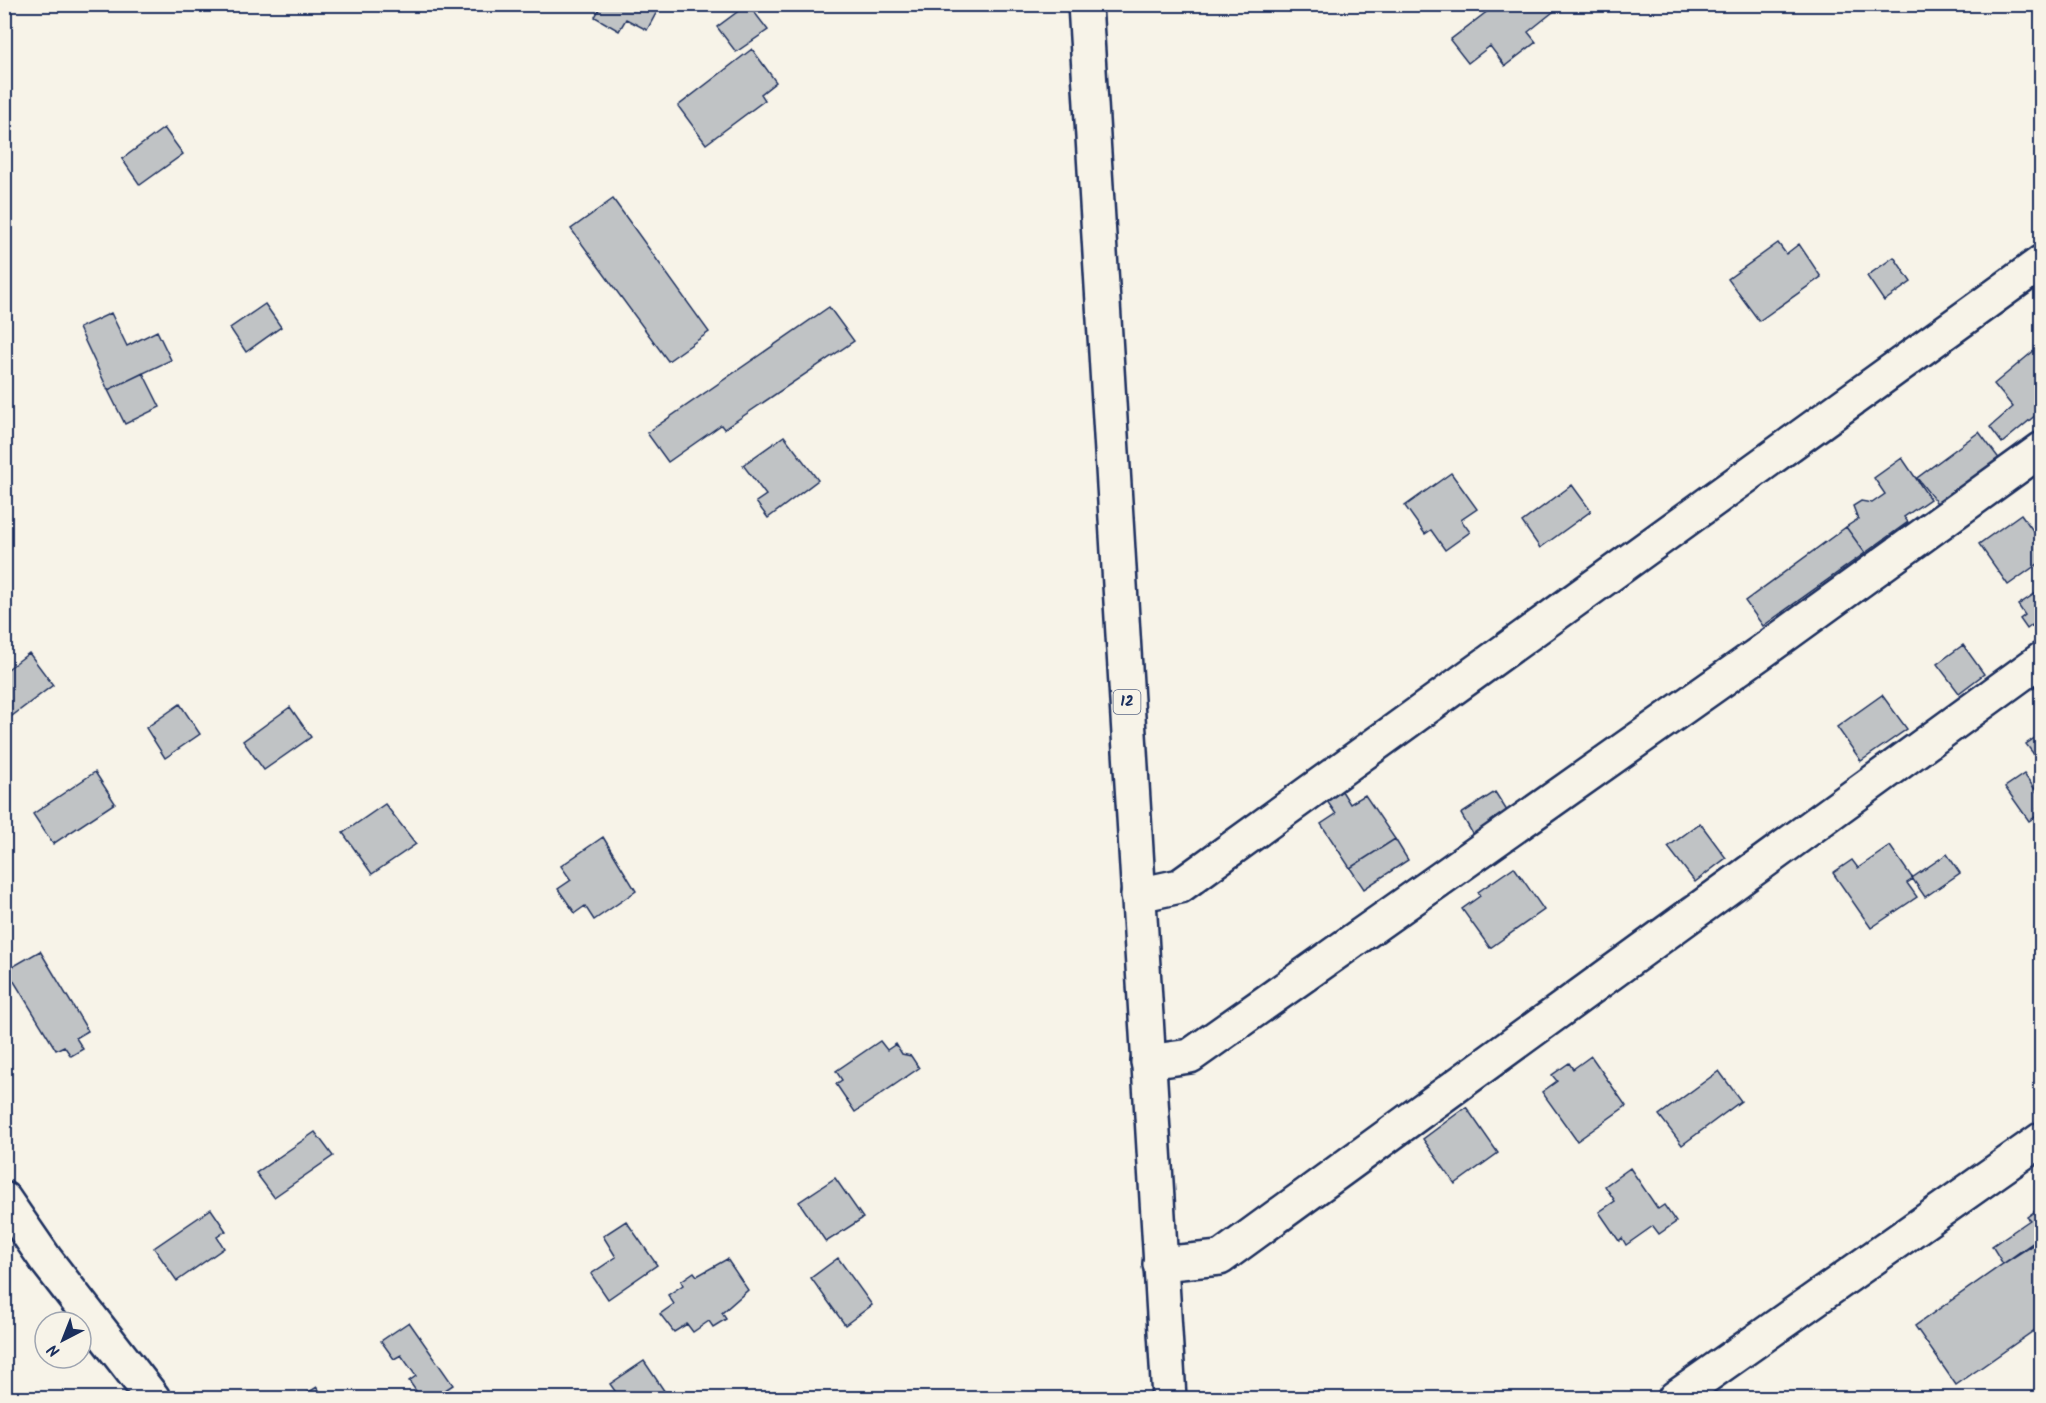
<svg xmlns="http://www.w3.org/2000/svg" width="2046" height="1403" font-family="Kalam,sans-serif">
<rect width="100%" height="100%" fill="#f7f3e8"/>
<filter id="ink" filterUnits="userSpaceOnUse"><feTurbulence type="fractalNoise" baseFrequency=".0167" numOctaves="2"/><feDisplacementMap in="SourceGraphic" scale="12" xChannelSelector="R" yChannelSelector="G"/><feConvolveMatrix kernelMatrix="1 2 1 2 8 2 1 2 1" color-interpolation-filters="sRGB"/></filter>
<g filter="url(#ink)">
<path fill="#c0c3c5" stroke="#1b2f5e" stroke-width="1.5" d="M602 4H661L647 30 626 19 619 31 595 17Z
M748 4 768 30 736 52 717 27Z
M1497 4H1563L1528 32 1536 42 1505 66 1490 46 1468 63 1450 40Z
M752 49 776 82 761 94 765 100 706 144 678 106Z
M164 128 183 154 140 185 122 159Z
M613 199 709 332 668 361 571 229Z
M1778 243 1786 254 1799 244 1821 277 1759 321 1728 279Z
M1894 257 1911 282 1884 301 1867 276Z
M265 304 281 327 246 352 230 328Z
M829 307 854 341 724 429 721 425 668 462 647 433Z
M111 313 127 346 157 331 171 360 108 390 79 328Z
M2036 349 2042 356V410L2002 443 1990 427 2013 407 1994 384Z
M143 373 160 407 125 424 108 390Z
M1979 432 2001 461 1940 507 1917 478Z
M784 436 818 480 768 518 756 502 766 495 743 465Z
M1902 458 1930 499 1904 517 1908 522 1865 553 1846 527 1858 519 1853 506 1861 501 1872 503 1885 494 1874 478Z
M1451 473 1477 509 1461 520 1470 532 1445 550 1431 530 1425 534 1405 506Z
M1572 485 1591 511 1540 548 1522 522Z
M2021 514 2042 543V561L2008 585 1979 544Z
M1846 527 1865 553 1763 626 1745 601Z
M2042 589V637L2041 638 2032 625 2027 629 2020 619 2025 615 2018 605Z
M1963 645 1984 674 1959 693 1937 664Z
M29 653 53 685 4 722V672Z
M1882 695 1907 729 1861 761 1837 727Z
M180 704 200 734 165 758 146 728Z
M290 707 311 737 264 770 243 741Z
M2042 733V765L2026 744Z
M95 772 115 803 53 844 33 814Z
M2024 774 2042 799V805L2037 808 2041 813 2029 821 2005 787Z
M1342 791 1350 804 1365 795 1395 839 1350 868 1321 824 1336 814 1327 801Z
M1495 792 1509 814 1474 836 1461 814Z
M385 804 416 844 372 874 343 833Z
M1700 823 1726 858 1695 882 1668 847Z
M603 837 636 891 594 920 585 906 575 913 558 889 571 880 561 866Z
M1395 839 1408 860 1364 889 1350 868Z
M1890 846 1913 879 1907 883 1917 897 1871 928 1833 873 1852 860 1858 868Z
M1947 854 1960 873 1925 897 1912 878Z
M1514 867 1544 910 1490 948 1462 909 1480 896 1478 892Z
M40 951 88 1031 76 1038 83 1049 71 1056 64 1046 56 1050 7 970Z
M880 1041 887 1050 896 1044 902 1054 911 1056 919 1068 855 1112 836 1084 842 1080 836 1071Z
M1591 1056 1626 1106 1577 1141 1542 1092 1557 1081 1552 1075 1569 1063 1573 1069Z
M1719 1071 1741 1101 1682 1145 1659 1115Z
M1466 1107 1498 1153 1455 1184 1423 1139Z
M315 1132 333 1156 274 1197 256 1173Z
M1630 1168 1658 1209 1664 1205 1676 1222 1659 1234 1653 1226 1626 1245 1622 1238 1619 1241 1599 1212 1615 1201 1605 1186Z
M835 1178 863 1218 826 1242 799 1202Z
M2042 1206V1239L2003 1264 1992 1246 2030 1220 2027 1217Z
M211 1209 226 1231 217 1237 224 1248 177 1281 154 1248Z
M626 1221 657 1265 608 1299 591 1274 616 1257 603 1236Z
M2041 1237 2042 1325 1956 1385 1915 1326Z
M838 1258 872 1305 845 1325 811 1278Z
M727 1259 748 1290 722 1313 726 1319 713 1327 709 1321 693 1332 687 1324 674 1332 660 1314 674 1304 668 1295 683 1285 681 1281 694 1272 697 1276Z
M409 1322 453 1385 433 1398H421L409 1381 416 1376 401 1355 394 1359 381 1341Z
M644 1361 669 1398H620L610 1384Z
M317 1387 324 1398H299Z"/>
<g fill="none" stroke-linecap="round" stroke-linejoin="round">
<g stroke="#1b2f5e" stroke-width="38">
<path id="minor" d="M1138 895 1180 886 2042 262
M1148 1062 1190 1056 1763 651 2042 449
M4 1199 46 1260 153 1398
M1160 1264 1220 1258 2042 659
M1675 1398 2042 1139"/>
</g>
<g stroke="#1b2f5e" stroke-width="38">
<path id="major" d="M1085 4 1169 1398"/>
</g>
<use href="#minor" stroke="#f7f3e8" stroke-width="33"/>
<use href="#major" stroke="#f7f3e8" stroke-width="33"/>
</g>
</g>
<g text-anchor="middle" dominant-baseline="central" stroke-width="4.5" stroke-linejoin="round" paint-order="stroke">
<rect fill="#f7f3e8" stroke="#5d6a87" stroke-width="1.5" x="1113.5" y="690" width="27" height="24" rx="4.5"/>
<g font-size="15" font-weight="bold" fill="#1b2f5e">
<text x="1127" y="702">12</text>
</g>
</g>
<rect width="2046" height="1403" fill="none" stroke="#f7f3e8" stroke-width="24"/>
<rect x="12" y="12" width="2022" height="1379" fill="none" stroke="#1b2f5e" stroke-width="2" filter="url(#ink)"/>
<g transform="translate(63 1340) rotate(222)"><circle r="28" fill="#f7f3e8" stroke="#9fa5b1" stroke-width="1.5"/>
<path d="M0-4.5L10 22L0 15L-10 22Z" fill="#1b2f5e"/>
<text y="-9" font-size="16" font-weight="bold" text-anchor="middle" fill="#1b2f5e">N</text>
</g>
</svg>
